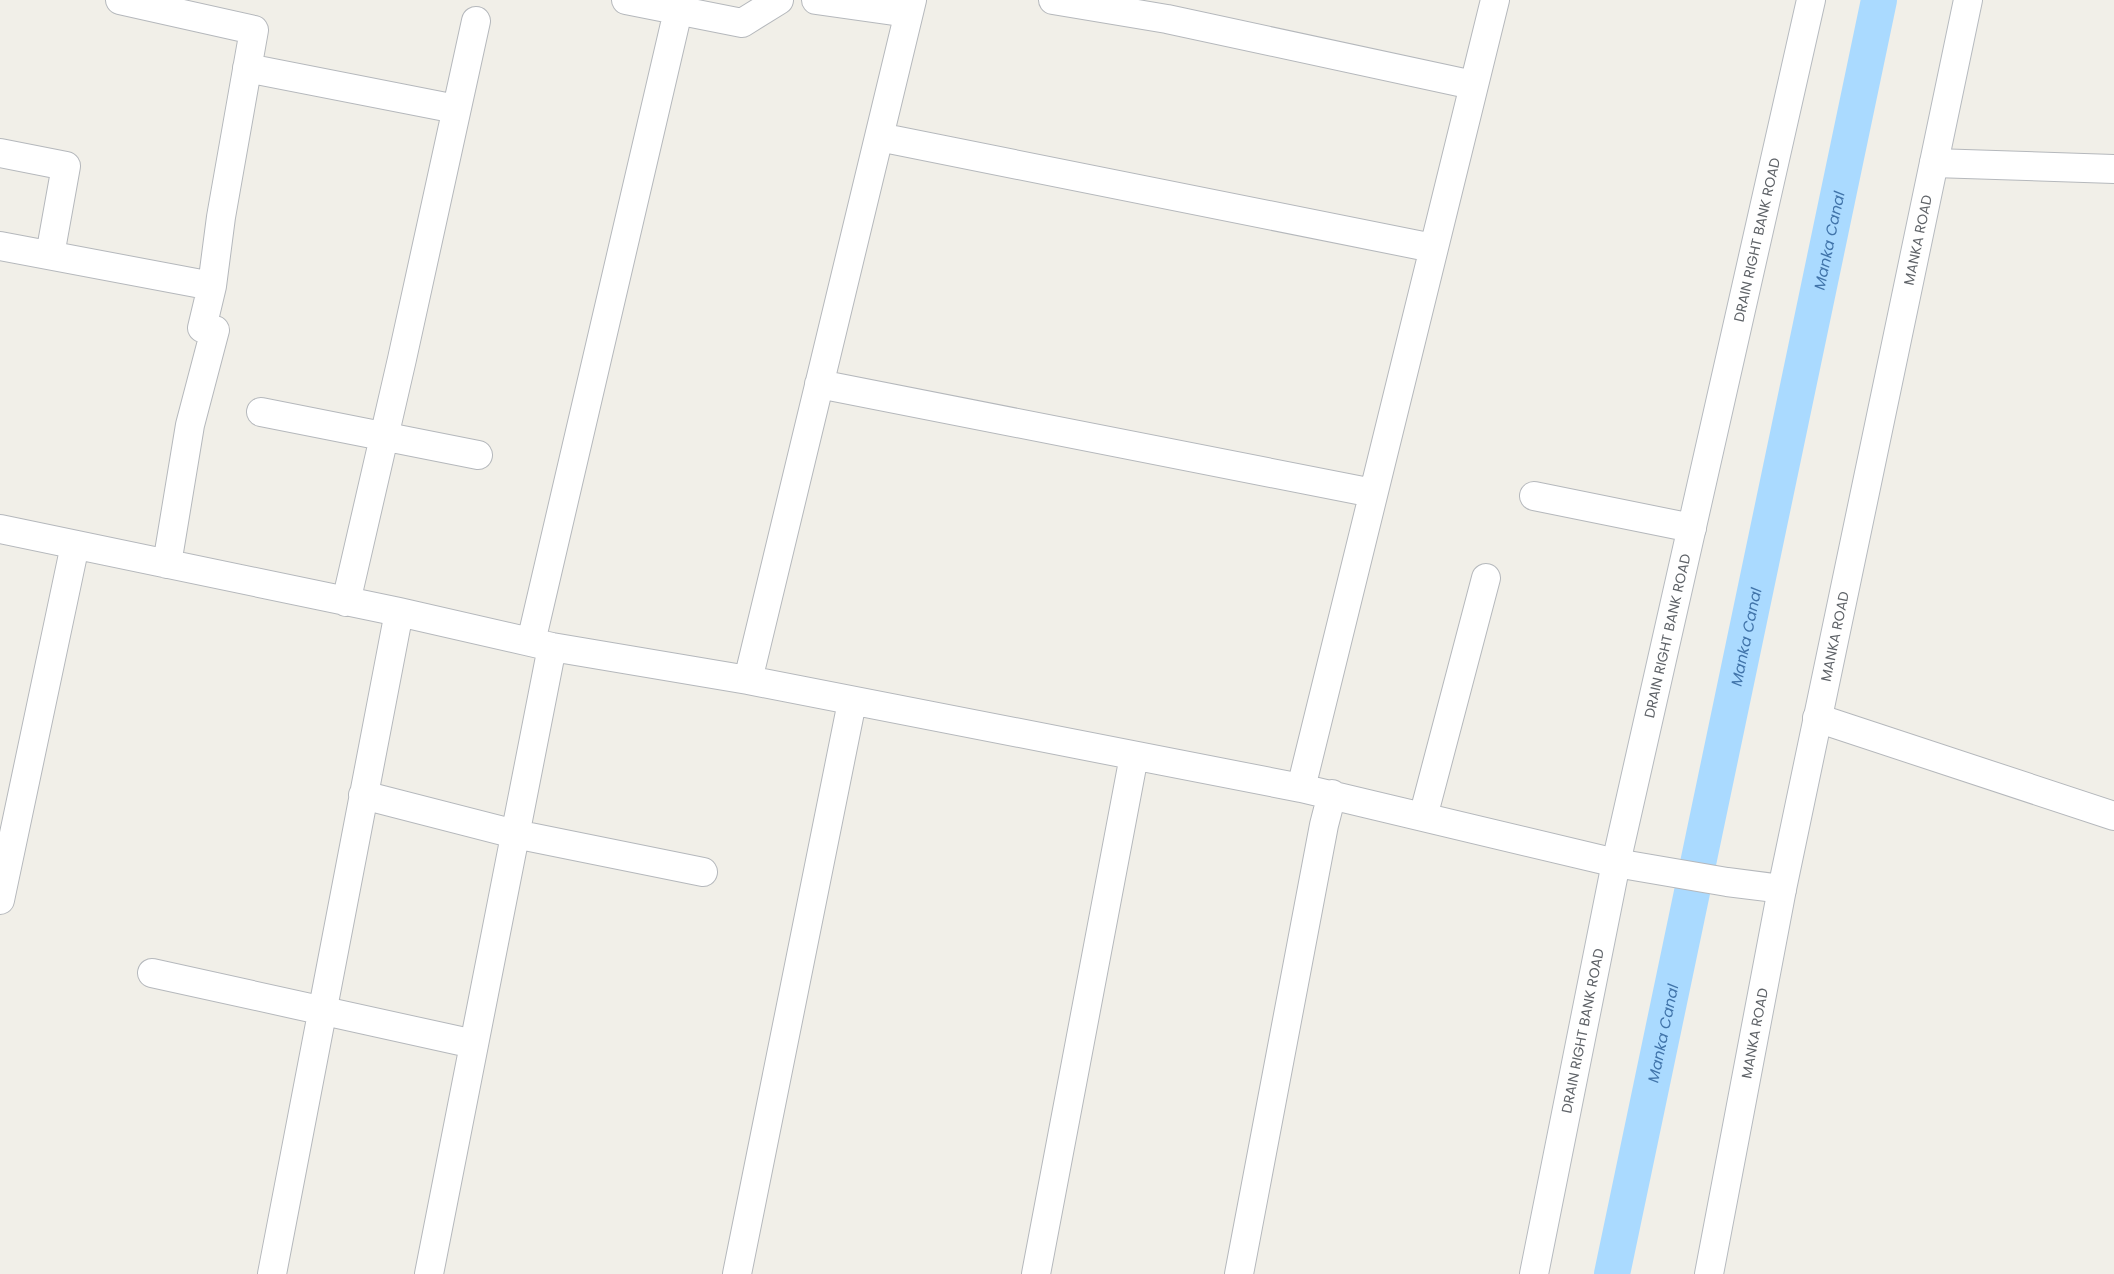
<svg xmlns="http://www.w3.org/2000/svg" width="2114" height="1274" font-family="Poppins,sans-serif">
<rect width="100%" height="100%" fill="#f1efe8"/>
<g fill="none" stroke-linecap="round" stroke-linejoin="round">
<path stroke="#aadaff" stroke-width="36" id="s1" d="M1612 1274 1879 0"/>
<g stroke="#b5b8bc" stroke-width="30">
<path id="street" d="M120 0 254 30 221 217 212 286 202 328 215 330 190 425 167 564
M626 0 742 23 779 0
M816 0 908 13
M1053 0 1167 19 1473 85
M247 68 456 109
M879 137 1433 248
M0 153 66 166 50 255
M1934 163 2114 169
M0 246 212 286
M819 384 1373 493
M261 412 478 455
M1534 496 1692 528
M0 529 399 612 552 647 748 680 1301 788 1616 863 1727 882 1782 889
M346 602 402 359 476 21
M531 642 678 11
M748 680 912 0
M1817 718 2114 816
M1301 788 1495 0
M363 795 515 834 703 872
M1423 817 1486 578
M0 900 75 545
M152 973 474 1044
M272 1274 399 612
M429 1274 552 647
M737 1274 852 702
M1036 1274 1134 756
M1239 1274 1324 825 1332 794"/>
</g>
<g stroke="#b6babf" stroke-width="30">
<g id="secondary">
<path id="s2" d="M1534 1274 1616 863 1811 0"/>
<path id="s3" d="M1709 1274 1782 889 1968 0"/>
</g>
</g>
<use href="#street" stroke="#fff" stroke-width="28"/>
<use href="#secondary" stroke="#fff" stroke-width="28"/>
</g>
<g text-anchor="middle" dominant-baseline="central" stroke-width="4" stroke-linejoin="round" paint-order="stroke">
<g font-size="14" fill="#5f6368" stroke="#fff">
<text stroke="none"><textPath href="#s3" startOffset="1055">MANKA ROAD</textPath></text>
<text stroke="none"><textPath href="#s2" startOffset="1058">DRAIN RIGHT BANK ROAD</textPath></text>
<text stroke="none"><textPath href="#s2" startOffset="652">DRAIN RIGHT BANK ROAD</textPath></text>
<text stroke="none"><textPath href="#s3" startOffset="650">MANKA ROAD</textPath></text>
<text stroke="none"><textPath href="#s2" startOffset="248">DRAIN RIGHT BANK ROAD</textPath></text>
<text stroke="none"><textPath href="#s3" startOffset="245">MANKA ROAD</textPath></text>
</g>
<g font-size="15" font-style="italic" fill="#4174aa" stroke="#fff">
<text stroke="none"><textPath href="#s1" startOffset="1056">Manka Canal</textPath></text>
<text stroke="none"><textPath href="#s1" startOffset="651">Manka Canal</textPath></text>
<text stroke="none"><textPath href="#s1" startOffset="246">Manka Canal</textPath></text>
</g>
</g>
</svg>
